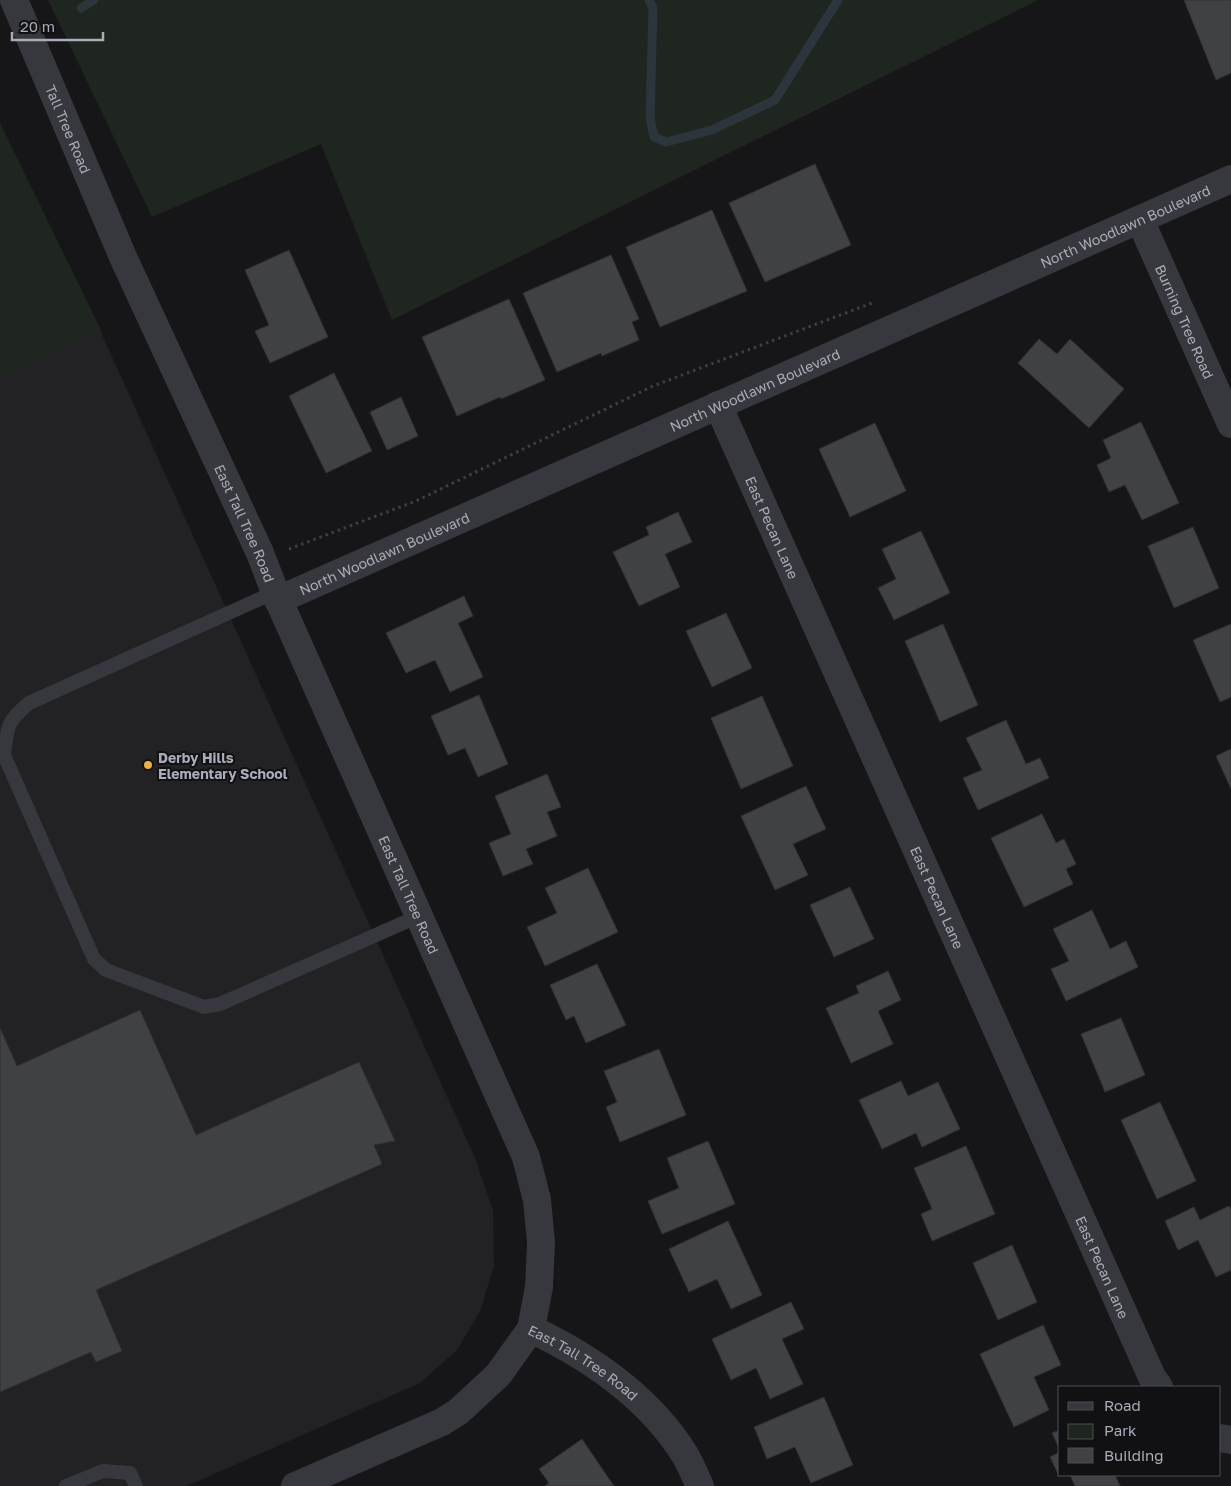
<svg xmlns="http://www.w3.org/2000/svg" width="1231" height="1486" font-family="'Golos Text',sans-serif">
<rect width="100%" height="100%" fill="#161618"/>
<path fill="#222225" d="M99 328 475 1158 493 1211 494 1266 480 1311 457 1350 420 1383 187 1486H0V372Z"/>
<path fill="#1e261f" d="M48 0H1038L392 320 321 144 152 217Z
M0 123 101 330 0 375Z"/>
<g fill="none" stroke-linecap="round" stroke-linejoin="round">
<path stroke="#2c353c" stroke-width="9" d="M649 0 653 8 650 118 654 137 666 142 712 130 775 100 838 0
M81 8 94 0"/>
</g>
<path fill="#404145" stroke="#303034" d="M1184 0H1231V73L1216 80Z
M815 164 851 245 765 282 729 203Z
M712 210 747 291 660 327 626 247Z
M289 250 328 337 270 363 255 331 269 325 245 270Z
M611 255 639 319 632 322 639 340 602 356 601 353 557 372 523 293Z
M509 299 545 380 501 399 500 397 457 416 422 337Z
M1039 339 1057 354 1070 339 1124 389 1089 428 1018 363Z
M334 373 372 451 326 473 289 396Z
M401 397 418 436 387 450 370 412Z
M1141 422 1179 503 1142 520 1125 485 1109 492 1097 465 1111 458 1103 440Z
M875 423 906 491 850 517 819 449Z
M678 512 692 542 665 554 680 587 639 606 613 552 649 535 646 527Z
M1193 527 1219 588 1174 608 1148 546Z
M921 531 950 593 894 620 878 588 896 579 882 549Z
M464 596 473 616 458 623 483 677 450 692 435 660 406 673 386 633Z
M726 613 752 668 712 687 686 631Z
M943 624 978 705 940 722 905 641Z
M1231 624V697L1220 702 1193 640Z
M479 695 508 764 478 777 465 748 448 755 431 716Z
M762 696 793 766 741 789 711 718Z
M1006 720 1026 764 1040 758 1049 778 978 810 963 778 982 770 966 738Z
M1231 749V789L1216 756Z
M547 774 561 807 547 812 557 836 526 849 533 864 503 876 489 843 511 834 495 796Z
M806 786 826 829 793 844 808 875 775 890 741 816Z
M1042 814 1056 843 1064 839 1076 864 1066 869 1073 884 1024 907 991 838Z
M588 868 618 932 545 966 527 927 557 913 545 888Z
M850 887 874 939 834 957 810 905Z
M1092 910 1110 949 1126 941 1138 967 1066 1001 1051 969 1069 961 1053 929Z
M597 964 626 1025 586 1043 574 1016 566 1020 550 985Z
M888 971 901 1000 878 1011 893 1044 851 1063 826 1008 859 993 856 986Z
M140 1010 196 1135 359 1062 395 1141 374 1145 382 1164 96 1290 122 1351 96 1362 91 1352 0 1392V1028L17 1066Z
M1121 1018 1145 1075 1105 1092 1081 1034Z
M659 1049 686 1115 620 1142 606 1107 617 1102 604 1071Z
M901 1081 908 1096 938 1082 960 1129 922 1147 916 1133 882 1149 859 1100Z
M1160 1102 1196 1181 1157 1199 1121 1120Z
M708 1141 735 1204 662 1234 648 1201 679 1188 667 1158Z
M966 1146 995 1214 932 1241 921 1214 932 1209 914 1168Z
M1229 1206 1231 1209V1270L1216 1277 1198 1240 1178 1250 1165 1221 1194 1207 1200 1220Z
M728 1221 762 1295 731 1309 717 1279 689 1292 669 1249Z
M1012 1245 1037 1302 998 1320 973 1263Z
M791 1302 804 1329 782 1339 803 1384 770 1399 756 1368 731 1380 712 1339Z
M1043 1325 1061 1365 1034 1377 1049 1410 1014 1427 980 1354Z
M824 1397 853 1465 811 1483 795 1447 767 1459 754 1427Z
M1060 1430V1450L1052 1433Z
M582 1439 614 1486H545L549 1483 539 1469Z
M1060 1452V1475H1063L1059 1476 1050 1457Z
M1070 1475H1115L1120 1486H1075Z"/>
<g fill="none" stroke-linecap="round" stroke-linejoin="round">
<path stroke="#3d3f44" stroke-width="3" stroke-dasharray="2.5 4" stroke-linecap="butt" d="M289 549 416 501 653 386 872 303"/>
<path stroke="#37383d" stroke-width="14" d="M275 592 29 703C7 721 7 727 4 755L94 959 106 970 204 1007 220 1004 419 916
M66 1486 103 1471 130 1473 136 1486"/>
<g stroke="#37383d" stroke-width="28">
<path id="s1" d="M1140 220 1231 424"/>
<path id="s2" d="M718 405 1152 1377 1159 1387"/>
<path id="s3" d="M531 1329C592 1358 649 1397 685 1455 691 1465 695 1476 700 1486"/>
<path d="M1220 1438 1231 1440"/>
</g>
<g stroke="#37383d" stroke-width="28">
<path id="s4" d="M14 0 123 257 260 553 275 592 526 1157 537 1200 541 1242 539 1287 531 1329 498 1375 458 1412 442 1422 295 1486"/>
<path id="s5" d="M278 600 1231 179"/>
</g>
</g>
<circle fill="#f2b134" stroke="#111113" stroke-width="2" cx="148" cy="765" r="5"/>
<g text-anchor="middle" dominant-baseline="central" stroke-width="4" stroke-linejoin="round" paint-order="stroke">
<g font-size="14" fill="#a8adb8" stroke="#111113">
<text stroke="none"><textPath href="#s4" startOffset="140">Tall Tree Road</textPath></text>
<text stroke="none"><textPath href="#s5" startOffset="926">North Woodlawn Boulevard</textPath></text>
<text stroke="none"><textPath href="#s1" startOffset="111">Burning Tree Road</textPath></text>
<text stroke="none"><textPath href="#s5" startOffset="521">North Woodlawn Boulevard</textPath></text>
<text stroke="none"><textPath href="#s4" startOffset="572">East Tall Tree Road</textPath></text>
<text stroke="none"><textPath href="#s2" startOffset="134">East Pecan Lane</textPath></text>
<text stroke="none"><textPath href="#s5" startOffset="116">North Woodlawn Boulevard</textPath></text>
<text stroke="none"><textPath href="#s4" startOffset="978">East Tall Tree Road</textPath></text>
<text stroke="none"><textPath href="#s2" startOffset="539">East Pecan Lane</textPath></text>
<text stroke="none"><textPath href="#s2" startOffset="944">East Pecan Lane</textPath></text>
<text stroke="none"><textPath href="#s3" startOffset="62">East Tall Tree Road</textPath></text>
</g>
<g font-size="14" font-weight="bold" fill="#a8adb8" stroke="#111113" text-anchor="start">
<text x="158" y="757">Derby Hills<tspan x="158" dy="16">Elementary School</tspan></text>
</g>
</g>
<rect x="1058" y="1386" width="162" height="90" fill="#111113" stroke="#4d4f55"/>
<rect x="1068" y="1402" width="25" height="8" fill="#37383d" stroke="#4d4f55"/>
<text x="1104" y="1411" font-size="15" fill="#a8adb8">Road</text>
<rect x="1068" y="1424" width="25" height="15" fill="#1e261f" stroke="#4d4f55"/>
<text x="1104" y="1436" font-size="15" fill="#a8adb8">Park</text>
<rect x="1068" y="1448" width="25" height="15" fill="#404145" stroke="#4d4f55"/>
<text x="1104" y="1461" font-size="15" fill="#a8adb8">Building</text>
<path d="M12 32v8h91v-8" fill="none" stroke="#a8adb8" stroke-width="2.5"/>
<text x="20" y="32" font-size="15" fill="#a8adb8" stroke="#111113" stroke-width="4" paint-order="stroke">20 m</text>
</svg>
